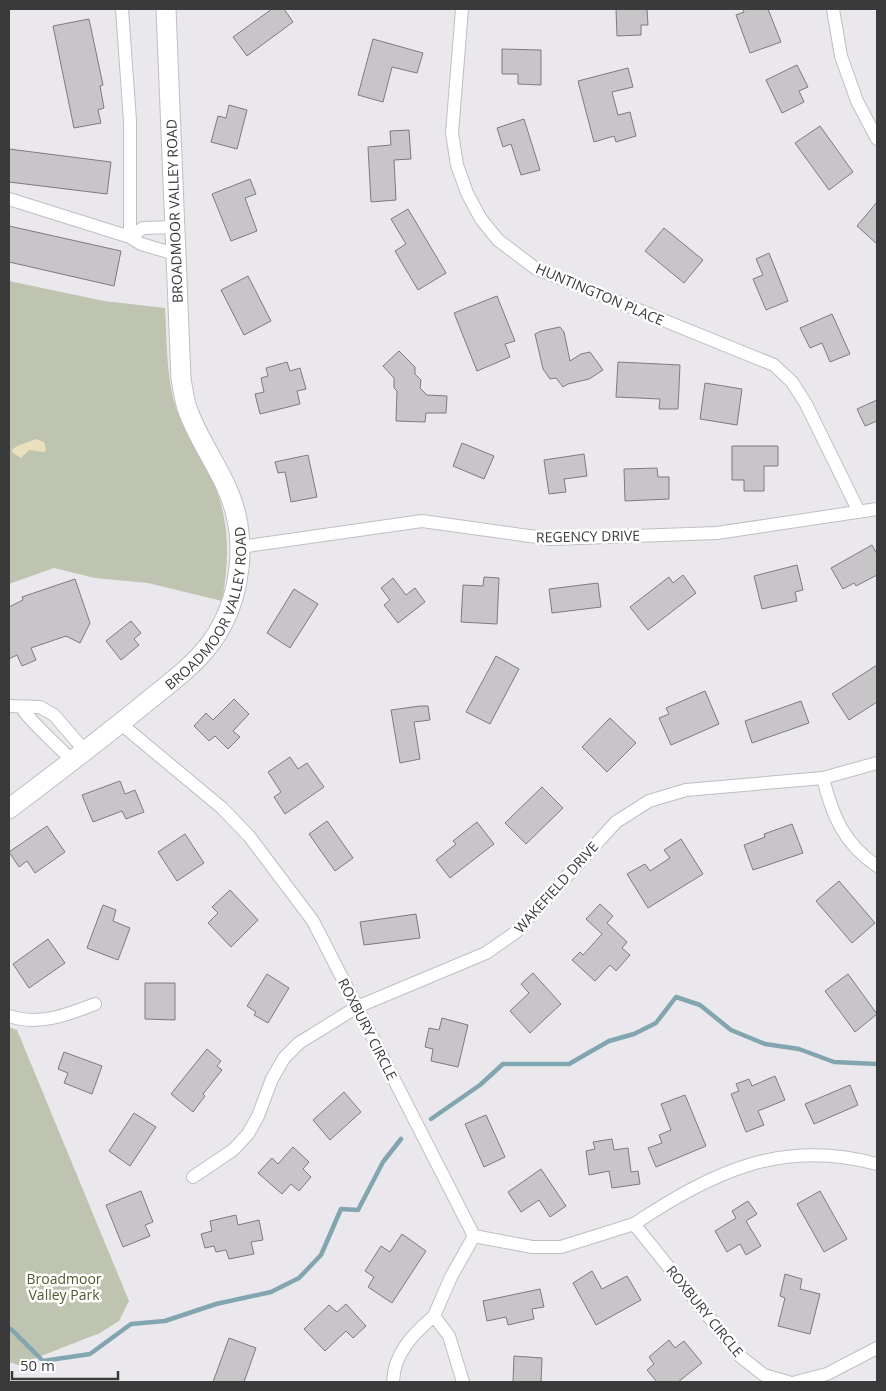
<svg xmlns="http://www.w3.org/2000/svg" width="886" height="1391" font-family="'Open Sans',sans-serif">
<rect width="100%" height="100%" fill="#eae8ec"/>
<path fill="#bec4b0" d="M9 281 104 301 165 308C167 343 166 381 178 414 187 435 200 454 210 475 230 516 230 557 222 601L148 583 95 578 54 568 9 584Z
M9 1027 17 1030 129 1301 119 1321 100 1333 18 1365 9 1362Z"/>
<path fill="#eae0bb" d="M36 439 44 442 46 449 45 452 29 450 21 458 13 453 12 450 17 446Z"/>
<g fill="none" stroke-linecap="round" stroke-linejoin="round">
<path stroke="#81a6af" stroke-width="4.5" d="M431 1119 480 1085 503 1064H569L609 1041 634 1034 656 1023 676 997 700 1005 731 1030 765 1044 799 1049 834 1062 877 1064
M9 1330 11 1329 43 1361 90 1354 131 1324 165 1321 216 1304 271 1292 299 1278 321 1255 341 1209 358 1210 383 1162 401 1139"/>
</g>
<path fill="#c7c5c8" stroke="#7d7b7e" d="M272 9H284L293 22 247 56 233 37Z
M616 9H647L648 25H641V35L617 36Z
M743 9H768L781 42 750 53 736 15 744 12Z
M89 19 103 85 100 86 104 108 98 110 101 123 74 128 53 26Z
M373 39 423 53 417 73 392 67 383 102 358 95Z
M502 49 541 50V85L518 84V74H502Z
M797 65 808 87 799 91 804 102 782 113 766 80Z
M628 68 633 87 612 92 618 115 630 112 636 136 616 142 614 136 594 142 578 81Z
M229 105 247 110 237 149 211 142 218 116 226 118Z
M524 119 540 170 521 175 511 144 503 147 497 128Z
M820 126 853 172 829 190 795 143Z
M409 130 411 159 394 160 396 200 371 202 368 147 391 145 390 131Z
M9 149 111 162 107 194 9 182Z
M250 179 256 194 245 198 257 231 231 241 212 194Z
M877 202V244L857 226Z
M408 209 446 273 418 290 395 251 406 244 391 219Z
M9 226 121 251 114 286 9 262Z
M664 228 703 260 684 283 645 251Z
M769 253 788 301 766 310 753 279 763 275 756 259Z
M248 276 271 321 244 335 221 290Z
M497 296 515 341 505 344 510 357 477 371 454 313Z
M832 314 850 354 830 362 822 343 810 348 800 328Z
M560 327 564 332 570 361 581 354 590 352 603 370 589 379 568 384 563 387 556 378 550 379 543 369 535 334 541 331Z
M399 351 415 367V374L421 380 420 388 427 395 447 396 446 413H426L425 422 396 421 397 391 394 388V378L383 366Z
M287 362 290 371 300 368 306 389 297 391 300 404 260 414 255 394 264 392 261 378 268 376 266 368Z
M618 362 680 365 678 409H659L660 399 616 397Z
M705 383 742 389 737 425 700 419Z
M877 400V421L865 426 857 409Z
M462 443 494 456 484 479 453 466Z
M732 446H778V466H764V491H744V480H732Z
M584 454 587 476 564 479 566 492 549 494 544 460Z
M308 455 317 497 291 502 285 472 278 473 275 462Z
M657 468 658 477H669V499L625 501 624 469Z
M872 545 877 554V575L856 586 854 583 843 589 831 568Z
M797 565 803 590 795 592 797 601 762 609 754 576Z
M683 575 696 593 648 630 630 607 669 577 673 583Z
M484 577 499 578 497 624 461 622 463 585 483 586Z
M393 578 406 595 415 588 425 602 398 623 384 605 390 600 381 588Z
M75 579 90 623 80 643 66 636 31 648 36 660 22 666 17 655 9 659V607L23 600 22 597Z
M598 583 601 607 552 613 549 589Z
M294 589 318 604 290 648 267 633Z
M131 621 141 633 134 639 139 645 121 660 106 641Z
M496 656 519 669 490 724 466 712Z
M877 665V702L849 720 832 694Z
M705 691 719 724 671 745 659 718 669 714 666 708Z
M234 699 249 714 233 731 240 737 228 749 215 736 209 741 194 726 206 713 213 720Z
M801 701 809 723 752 743 745 721Z
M420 706H428L430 720 414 722 420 759 400 763 391 710Z
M610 718 636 743 607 772 582 747Z
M290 757 298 769 307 763 324 787 285 814 274 797 281 792 268 772Z
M120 781 125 794 135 790 144 812 126 819 122 811 93 822 82 795Z
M542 787 563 808 526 844 505 823Z
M327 821 353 858 335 871 309 834Z
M477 822 494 844 450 878 436 860 456 844 453 841Z
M792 824 803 853 753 870 744 845 765 837 764 834Z
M47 826 65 852 35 873 27 861 19 867 9 852Z
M185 834 204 863 177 881 158 852Z
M681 839 703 874 648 908 627 874 645 864 650 871 670 858 664 850Z
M839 881 875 923 852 943 816 901Z
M230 890 258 920 231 947 208 923 218 913 212 907Z
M600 904 613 916 607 923 627 942 622 948 630 955 616 971 610 965 595 981 572 960 580 952 583 955 602 934 586 919Z
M103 905 116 910 113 921 130 928 118 960 87 948Z
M416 914 420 938 364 945 360 922Z
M48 939 65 963 29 988 13 964Z
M533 973 561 1004 530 1033 510 1011 529 993 521 984Z
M267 974 289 988 268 1023 254 1015 256 1012 247 1006Z
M848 974 877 1014 855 1032 825 991Z
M145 983H175V1020L145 1019Z
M442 1018 468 1025 458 1067 431 1061 433 1049 425 1047 429 1028 439 1030Z
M207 1049 221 1061 217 1066 222 1070 203 1094 205 1096 193 1112 171 1094Z
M64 1052 102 1066 92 1094 64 1083 68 1073 58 1069Z
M775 1076 785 1100 758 1111 764 1125 746 1132 731 1094 739 1091 736 1084 749 1079 752 1086Z
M850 1085 858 1105 814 1124 805 1104Z
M344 1092 361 1112 330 1140 313 1120Z
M685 1095 706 1146 656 1167 648 1148 662 1143 659 1135 671 1130 661 1104Z
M134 1113 156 1127 130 1166 109 1151Z
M486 1115 505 1157 484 1167 465 1124Z
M612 1139 614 1150 628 1148 631 1172 638 1171 640 1184 612 1188 609 1171 589 1175 586 1151 595 1149 593 1142Z
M293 1147 309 1162 303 1169 311 1177 299 1191 291 1184 282 1194 258 1173 272 1158 278 1164Z
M541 1169 566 1206 550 1217 539 1200 521 1212 508 1192Z
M141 1191 153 1222 145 1225 150 1236 123 1247 106 1205Z
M820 1191 847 1239 824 1252 797 1204Z
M748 1201 757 1214 746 1221 761 1246 746 1255 740 1244 727 1252 715 1231 736 1218 732 1211Z
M236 1215 238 1225 259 1220 263 1240 251 1242 254 1254 229 1259 226 1250 216 1252 214 1246 205 1248 201 1234 212 1231 210 1221Z
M402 1234 426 1251 392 1303 368 1287 374 1277 365 1271 381 1246 390 1252Z
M592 1271 602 1289 627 1276 641 1300 596 1325 573 1283Z
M785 1274 802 1279 800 1289 820 1294 810 1334 778 1326 785 1298 780 1296Z
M540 1289 544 1307 532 1309 534 1319 508 1325 506 1317 487 1321 483 1301Z
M346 1304 366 1326 353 1338 346 1331 325 1351 304 1329 329 1305 337 1312Z
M229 1338 256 1348 244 1382H213Z
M669 1340 675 1348 684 1341 702 1363 678 1382H657L647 1370 654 1364 649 1357Z
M514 1356 542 1358 541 1382H513Z"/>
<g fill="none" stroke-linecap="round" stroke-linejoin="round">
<g stroke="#c0bec1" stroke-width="14">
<path id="street" d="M122 9 130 121V237
M462 9 452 133 457 165 467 193 481 219 498 240 535 268 774 365 792 382 806 404 859 512
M833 9 841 56 857 101 877 139
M9 199 130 237 141 244 175 254
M130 237 143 228 174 227
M240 547 422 521 551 539 717 533 877 509
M9 706 40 707 54 715 85 751
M21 707C33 725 56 743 72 761
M121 724 222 808 249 836 313 921 474 1236 532 1247H561L634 1224
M823 778C832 815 844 844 877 866
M9 1016C38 1026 67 1015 95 1004
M193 1177 233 1150 248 1134 258 1116 272 1079 284 1058 299 1043 357 1007 486 953 516 932 616 822 649 801 686 790 823 778 877 763
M434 1316 451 1277 474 1236
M393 1382C394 1353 413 1334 434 1316L449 1336 463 1382
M788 1382 764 1375 741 1357 634 1224C713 1172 782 1138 877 1164
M796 1382 827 1374 877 1348"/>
</g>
<g stroke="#c0bec1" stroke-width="21">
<g id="secondary">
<path id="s1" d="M9 809C56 773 103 738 149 700 170 683 193 666 210 644 237 608 246 558 236 515 227 476 200 446 187 408 184 399 183 389 181 379L166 9"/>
</g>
</g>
<use href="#street" stroke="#fff" stroke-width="12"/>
<use href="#secondary" stroke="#fff" stroke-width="19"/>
</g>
<g text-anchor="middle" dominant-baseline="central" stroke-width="5" stroke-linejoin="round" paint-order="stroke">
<g font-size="14" fill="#3b3a3b" stroke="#fff">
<text transform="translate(174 211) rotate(-92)">BROADMOOR VALLEY ROAD</text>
<text transform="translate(600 294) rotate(23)">HUNTINGTON PLACE</text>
<text transform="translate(588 536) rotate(-1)">REGENCY DRIVE</text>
<text stroke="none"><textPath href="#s1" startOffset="292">BROADMOOR VALLEY ROAD</textPath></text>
<text transform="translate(556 887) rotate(-48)">WAKEFIELD DRIVE</text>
<text transform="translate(368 1029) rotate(63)">ROXBURY CIRCLE</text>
<text transform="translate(705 1311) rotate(51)">ROXBURY CIRCLE</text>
</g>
<g font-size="14" fill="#4f5b2b" stroke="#fff">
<text x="64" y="1278">Broadmoor<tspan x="64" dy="16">Valley Park</tspan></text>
</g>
</g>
<rect width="886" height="1391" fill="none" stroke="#3b3a3b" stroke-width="20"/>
<path d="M12 1371v8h106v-8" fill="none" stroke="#3b3a3b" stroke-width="2.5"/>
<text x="20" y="1371" font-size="15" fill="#3b3a3b" stroke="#ffffff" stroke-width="4" paint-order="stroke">50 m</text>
</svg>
